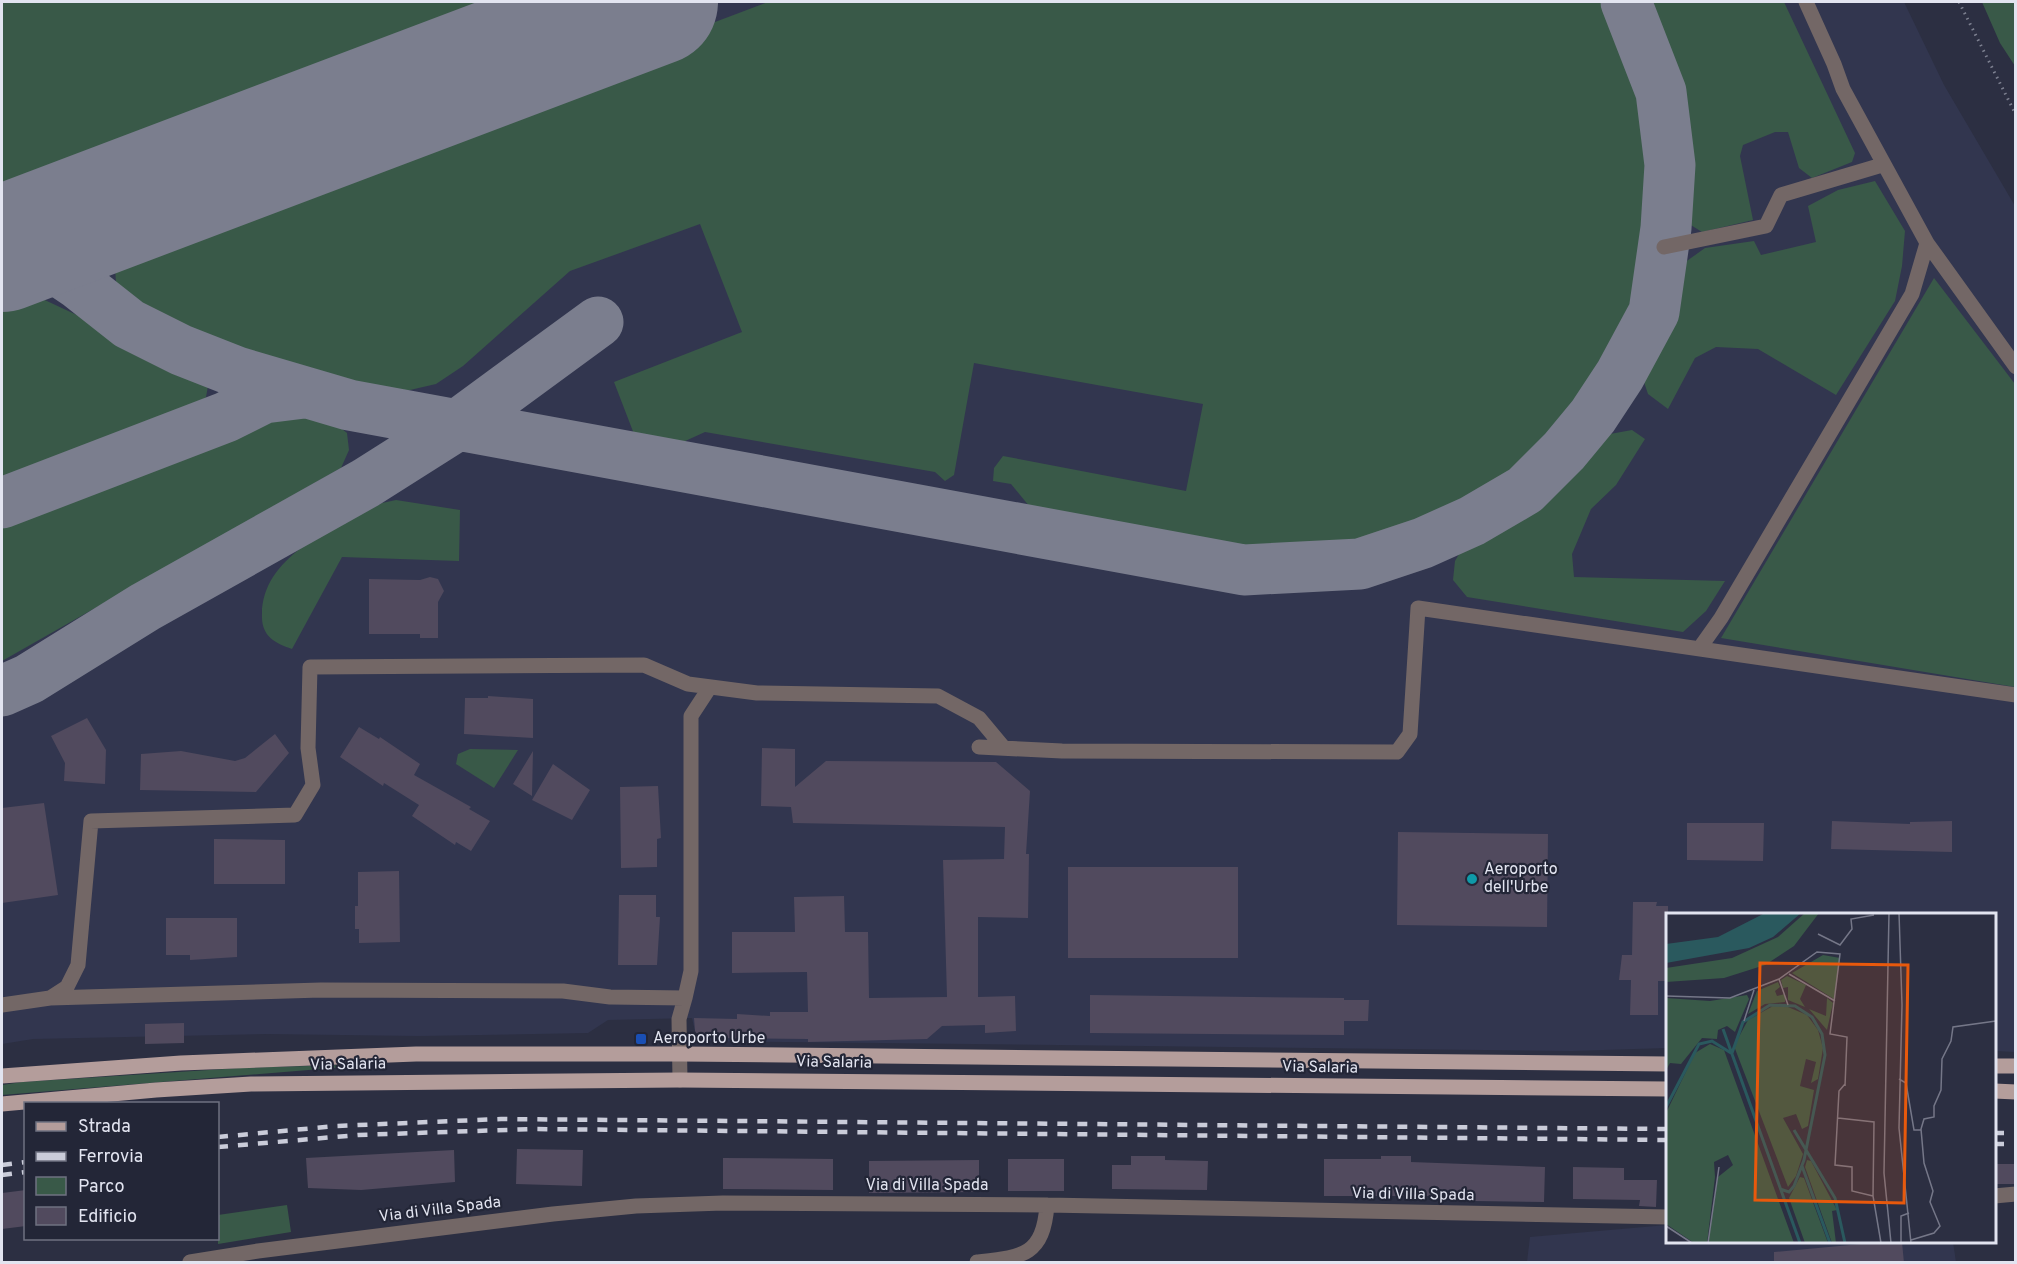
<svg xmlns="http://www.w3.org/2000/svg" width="2017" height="1264" font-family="Overpass,sans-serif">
<rect width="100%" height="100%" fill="#2c2f42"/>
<path fill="#32364f" d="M2 2H1904L1944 85 2015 206V1052L1995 1051 1994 914H1668L1667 1048 1572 1051 706 1041 695 1031 692 1018 608 1020 588 1033 419 1036 267 1034 33 1039 2 1044Z
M1667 1225 1668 1242H1953L1956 1262H1527L1530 1237Z"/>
<path fill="#395948" d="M2 2H518L2 198Z
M768 2H1608C1626 35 1649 88 1653 127 1664 253 1625 374 1528 459 1518 468 1508 479 1497 486 1463 508 1414 529 1375 540 1362 543 1347 543 1334 544 1233 555 1133 529 1034 512L1011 484 993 481 994 468 1003 456 1186 491 1203 404 974 363 954 475 945 481 935 472 705 432 672 447 634 434 614 382 742 332 700 224 570 271 463 366 436 384 397 393 319 382 207 342 139 307 118 292C114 274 114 262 123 246Z
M1646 2H1784L1855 153 1852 162 1812 178 1799 168 1788 132H1775L1743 145 1740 156 1753 220 1702 232 1686 222C1687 184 1690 144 1684 106 1678 70 1660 35 1646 2Z
M1982 2H2015V66L2000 43Z
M1875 181 1905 231 1902 266 1895 301 1836 395 1758 349 1716 347 1695 358 1668 409 1648 394 1641 373 1662 325 1684 263 1705 248 1754 241 1761 255 1816 242 1808 206 1838 190Z
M1934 278 2015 384V687L1721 638Z
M19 288 199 372 208 386 206 397 195 407 2 483V295Z
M297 409 327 417 347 433 349 450 341 468 2 661V522Z
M1632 430 1645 439 1616 485 1591 509 1572 554 1574 577 1725 581 1706 611 1683 632 1467 597 1453 580 1455 561 1465 544 1554 484 1599 436Z
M396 500 460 510 459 561 342 557 292 649C274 643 261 636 262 614 263 553 337 528 382 503Z
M470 749 518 750 494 788 456 764 458 754Z
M381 1064 2 1095V1085L22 1082 240 1068Z
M287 1205 291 1232 218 1244V1215Z"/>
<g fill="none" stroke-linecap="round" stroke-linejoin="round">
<path stroke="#7b7e8e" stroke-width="51" d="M99 211C76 237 74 249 77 283L129 324 181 350 237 372 349 405 1244 570 1360 564 1423 543 1472 521 1525 490 1564 451 1593 416 1620 375 1654 312 1666 228 1670 165 1661 92 1626 2
M2 254 40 258 77 283
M2 503 226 417 264 398 304 393
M2 691 29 679 145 607 366 483 456 426 598 322"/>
<path stroke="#7b7e8e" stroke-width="126" d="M2 249 655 2"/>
</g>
<path fill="#514a5e" d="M430 577 438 579 444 591 438 602V638H420V634H369V579L420 580Z
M488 696 533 699V738L464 734 465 698H488Z
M87 718 106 750 105 784 64 781 65 763 51 736Z
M359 727 379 739 380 737 420 764 414 775 471 807 469 809 490 821 471 851 456 842 455 845 412 816 419 805 384 783 383 786 340 757Z
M275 734 289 753 256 792 140 790 141 754 181 751 235 761 245 758Z
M762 748 795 749V787L826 761 996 762 1030 791 1026 854H1029L1028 918 978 917V997L1015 996 1016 1031 985 1033V1025L942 1026 927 1039 808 1042V1039L700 1038 695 1031 694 1018 737 1019V1014L770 1016V1012H808L807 972 732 973V932H795L794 897 844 896 845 932H868L869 998 947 997 943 860 1004 859 1005 827 793 823 791 807 761 806Z
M533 751 532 796 513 784Z
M553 764 590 790 572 820 532 800Z
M658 786 661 838 657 839V867L621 868 620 787Z
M44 803 58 895 2 903V808Z
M1832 821 1910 824V822L1952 821V852L1831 849Z
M1687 823H1764L1763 861 1687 860Z
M1398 832 1548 834 1547 927 1397 925Z
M214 839 285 840V884H214Z
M1068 867H1238V958H1068Z
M399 871 400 942 359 943V929H355V906H358V872Z
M619 895H656V917H660L657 965H618Z
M1633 902H1657L1656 906H1668V981H1658V1015H1630L1631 980H1619L1622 955H1632Z
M166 918H237V957L190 960V955H166Z
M1090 995 1344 998V1000H1369L1368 1021H1344V1035L1090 1033Z
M184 1023V1043L145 1044V1024Z
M517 1149 583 1150 582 1186 516 1184Z
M454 1150 455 1182 361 1190 308 1188 306 1158Z
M1131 1156H1165V1160L1208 1161 1207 1190 1112 1189V1165H1131Z
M1381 1156H1411V1162L1545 1167 1544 1202 1475 1201V1196H1324V1159H1381Z
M723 1158 833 1159V1190L723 1189Z
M1008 1159H1064V1191H1008Z
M979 1160V1192L869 1193V1161Z
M1995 1164H2016V1184H1995Z
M1573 1167 1624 1168V1180H1657L1656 1207 1639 1206 1640 1200 1573 1199Z
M26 1190V1226L2 1229V1193Z
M1882 1242H1902L1904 1263H1774V1252Z"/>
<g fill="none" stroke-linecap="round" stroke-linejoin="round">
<path stroke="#7d8090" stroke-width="3" stroke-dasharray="1.5 4.5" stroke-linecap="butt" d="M1959 2 2016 115"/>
<path stroke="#736766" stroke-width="15" d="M1806 2 1834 64 1843 89 1927 243 2016 367
M1664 247 1766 226 1781 195 1882 165
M1699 649 1721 618 1912 294 1927 243
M979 747 1062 751 1397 752 1410 734 1418 608 2016 695
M50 998 67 987 78 965 91 821 295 815 313 785 308 748 310 667 644 665 688 684 757 693 938 696 979 718 1004 748
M2 1005 50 998 321 990 563 991 610 997 685 998 691 971V716L710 687
M680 1080 679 1019 685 998
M1994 1196 2016 1194
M190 1262 258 1251 553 1214 636 1206 723 1203 1047 1205 1668 1217
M977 1262C1023 1257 1043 1256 1047 1205"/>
<path stroke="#b49d9b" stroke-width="15" d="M1994 1066H2016
M2 1076 181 1063 416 1054H681L1668 1064
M1994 1091 2016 1092
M2 1104 156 1090 251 1084 680 1080 1668 1089"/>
<path stroke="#caccd9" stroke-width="4.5" stroke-dasharray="10 10" stroke-linecap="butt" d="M1994 1133H2016
M218 1137 336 1126 501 1119 1668 1129
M1994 1144H2016
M218 1147 358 1135 533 1129 1668 1140
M2 1165 26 1162
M2 1175 26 1172"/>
</g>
<circle fill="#0f9aa8" stroke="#232637" stroke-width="2" cx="1472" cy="879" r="6"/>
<rect fill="#1a4fb4" stroke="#232637" stroke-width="2" x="635" y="1033" width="12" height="12" rx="3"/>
<g text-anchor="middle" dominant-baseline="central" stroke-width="4.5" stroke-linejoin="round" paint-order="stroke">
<g font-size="16" fill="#e2e4f0" stroke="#232637" text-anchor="start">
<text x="1484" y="870">Aeroporto<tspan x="1484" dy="18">dell'Urbe</tspan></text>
<text x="653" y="1039">Aeroporto Urbe</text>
</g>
<g font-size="16" fill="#e2e4f0" stroke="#232637">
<text transform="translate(834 1063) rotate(1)">Via Salaria</text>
<text transform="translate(348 1065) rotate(-1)">Via Salaria</text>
<text transform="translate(1320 1068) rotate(1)">Via Salaria</text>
<text x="927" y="1186">Via di Villa Spada</text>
<text transform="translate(1413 1195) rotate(1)">Via di Villa Spada</text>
<text transform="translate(440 1210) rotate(-7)">Via di Villa Spada</text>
</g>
</g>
<g transform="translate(1666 913)">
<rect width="330" height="330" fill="#2c2f42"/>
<path d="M139 0H153L128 33 99 52 58 65 0 69V55L66 45 112 24ZM157 42 174 45 168 86 126 60ZM121 63 140 72 134 86 139 94 122 87V74L117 75 115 67ZM112 69 114 74 109 78 111 83 119 81V89L99 91 82 101 91 78ZM81 82 83 86 69 119 61 113 52 117 51 126 36 125 15 151 4 150 0 157V85L44 88ZM161 85 167 90 161 117 143 96 160 103ZM107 93 122 94 141 102 152 117 157 135 152 166 145 170 150 149 140 146 134 173 148 177 142 213 136 216 130 201 117 205 137 241 130 263 122 274 68 133 82 107ZM44 131 58 137 128 330H42L52 264 67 252 62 242 48 249 49 264 41 330H28L0 311V200L29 140ZM141 247 145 248 171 297 166 298 170 330H166L139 254ZM134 264 138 265 162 330H139L123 285Z" fill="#395948"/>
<path d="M99 0H135L107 24 83 35 0 50V31L52 24Z" fill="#2a595e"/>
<path fill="none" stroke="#2a595e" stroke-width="3" d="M57 116 134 330M66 140 77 109 104 92 129 93 146 104 156 121 159 142 138 247 128 273 123 279 114 276M0 194 33 131 46 128 65 140M128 217 169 285 179 330M136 253 164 330"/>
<path fill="none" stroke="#757788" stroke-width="1.5" d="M223 0 218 260 225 330M233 0 236 92 233 215 245 330M152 21 174 32 186 16 185 6 208 2M123 61 169 88M113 66 122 92M0 83 64 85 113 66 151 39 174 41 164 121 181 124 179 173M78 108 88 77M233 166 240 170 248 217H255M179 171 173 178 169 252 186 254V278L207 283M172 205 208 209 207 283 215 330M0 313 26 330M245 327 268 320 274 313 264 289 267 278 258 250 255 216 258 206 268 204V193L275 177 276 146 285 128 287 114 330 108M42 330 53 254M235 330V303L243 300"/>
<path fill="#e8590c" fill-opacity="0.15" stroke="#e8590c" stroke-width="3" d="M94 50 242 52 238 290 89 287Z"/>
<rect width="330" height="330" fill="none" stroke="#e2e4f0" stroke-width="3"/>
</g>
<rect width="2017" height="1264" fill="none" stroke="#e2e4f0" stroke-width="6"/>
<rect x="24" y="1102" width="195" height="138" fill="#232637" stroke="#6f7281" stroke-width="1.5"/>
<rect x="36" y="1122" width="30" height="9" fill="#b49d9b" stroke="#6f7281" stroke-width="1.5"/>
<text x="78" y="1132" font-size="18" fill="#e2e4f0">Strada</text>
<rect x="36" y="1152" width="30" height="9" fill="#caccd9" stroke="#6f7281" stroke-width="1.5"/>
<text x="78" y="1162" font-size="18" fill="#e2e4f0">Ferrovia</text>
<rect x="36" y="1177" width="30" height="18" fill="#395948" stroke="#6f7281" stroke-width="1.5"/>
<text x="78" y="1192" font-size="18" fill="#e2e4f0">Parco</text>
<rect x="36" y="1207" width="30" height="18" fill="#514a5e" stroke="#6f7281" stroke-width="1.5"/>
<text x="78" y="1222" font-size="18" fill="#e2e4f0">Edificio</text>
</svg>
